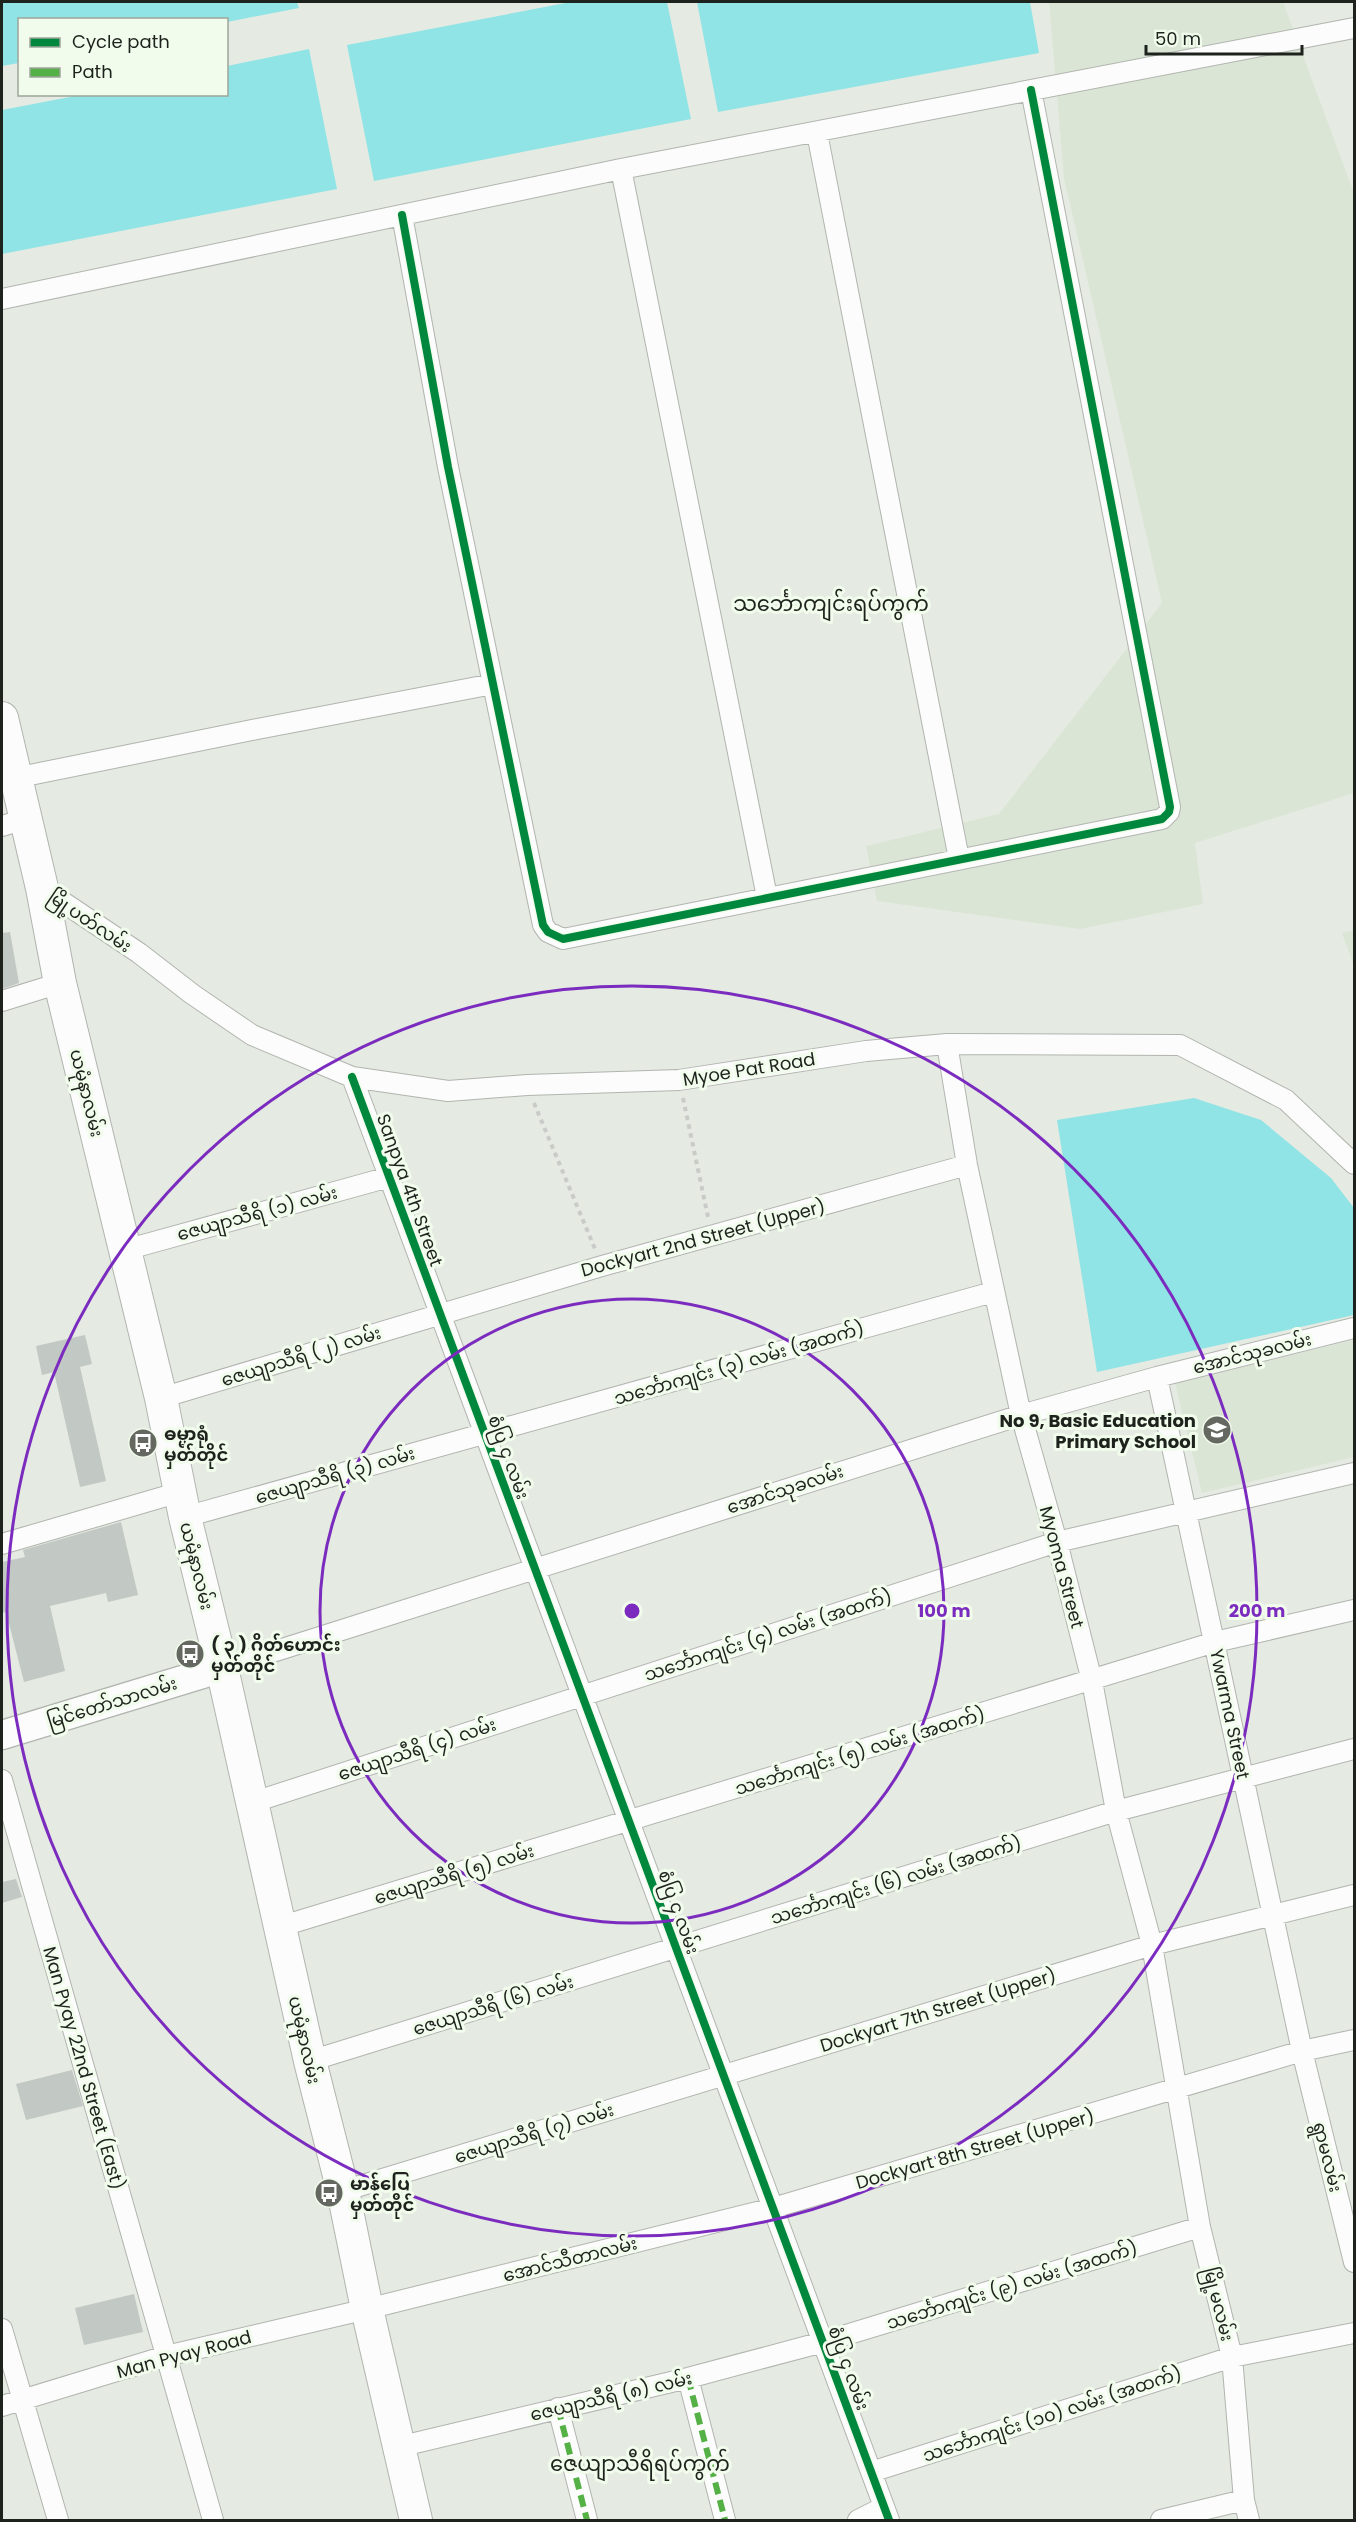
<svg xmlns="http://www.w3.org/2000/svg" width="1356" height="2522" font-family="Poppins,'Noto Sans Myanmar',sans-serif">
<rect width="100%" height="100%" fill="#e5eae2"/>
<path fill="#dbe5d5" d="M1049 2H1283L1354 193V793L1195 843 1203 904 1080 929 877 901 866 846 999 814 1162 603 1064 178Z
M1354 930V966L1342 933Z
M1354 1340V1457L1202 1493 1175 1383Z"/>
<path fill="#90e4e5" d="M2 2H297L299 8 227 22 226 20H20L19 63 2 66Z
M571 2H667L691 119 374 181 347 45Z
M697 2H1030L1039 53 718 112Z
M309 49 337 189 2 254V110L80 95 226 94 227 66Z
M1194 1098 1261 1120 1331 1178 1354 1208V1315L1097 1372 1057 1120Z"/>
<path fill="#c2c8c3" d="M10 932 19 983 2 989V933Z
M85 1335 92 1364 80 1367 106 1481 80 1487 54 1372 42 1375 36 1346Z
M121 1522 138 1595 108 1602 106 1593 50 1606 65 1671 24 1682 6 1612 2 1613V1562L25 1557 23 1550Z
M16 1879 22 1897 2 1903V1882Z
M72 2070 83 2106 26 2120 16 2084Z
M134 2294 143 2332 84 2345 75 2308Z"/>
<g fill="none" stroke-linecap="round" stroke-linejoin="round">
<g stroke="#b1b5af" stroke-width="22">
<path id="minor" d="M817 133 959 859
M621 169 767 897
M402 215 448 467 543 925 548 932 563 939 1162 819 1169 812 1170 807 1031 90
M2 299 621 169 1354 28
M15 778 252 730 493 684
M2 826 25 819
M42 888 139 953 192 994 252 1035 352 1077 448 1091 527 1085 679 1080 866 1051 947 1044 1180 1045 1286 1100 1354 1164
M2 1001 60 983
M947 1044 967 1165 1021 1415 1057 1542 1092 1681 1116 1811 1152 1945 1200 2227 1232 2357 1244 2500 1249 2520
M352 1077 889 2520
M125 1250 389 1177
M1157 1377 1302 2051 1354 2262
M161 1398 602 1266 967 1165
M185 1517 993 1292
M2 1544 180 1492
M222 1668 1021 1415 1157 1377 1354 1328
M2 1780 213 2520
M251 1803 1057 1542 1354 1473
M279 1927 1215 1642 1354 1610
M310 2061 1116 1811 1354 1749
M343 2191 1152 1945 1354 1895
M2 2329 58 2520
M688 2378 725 2520
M2 2406 166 2356 367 2309 773 2208 1302 2051 1354 2040
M558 2408 587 2520
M398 2447 688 2378 823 2342 1200 2227
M871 2472 1232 2357 1354 2333
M858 2520 884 2507
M1161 2520 1244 2500"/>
</g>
<g stroke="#b1b5af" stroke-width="31">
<path id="secondary" d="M2 1735 222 1668"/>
</g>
<g stroke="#b1b5af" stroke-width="34">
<path id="primary" d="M2 718 42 888 60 983 161 1398 185 1517 222 1668 310 2061 343 2191 367 2309 416 2520"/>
</g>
<path stroke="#c9cbc8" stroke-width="4" stroke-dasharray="4.5 4.5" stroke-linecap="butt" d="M683 1098 708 1217
M534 1103 595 1249"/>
<use href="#minor" stroke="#fbfcfb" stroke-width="20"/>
<use href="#secondary" stroke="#fbfcfb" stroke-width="28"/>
<use href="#primary" stroke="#fbfcfb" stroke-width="32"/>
<path stroke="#55b145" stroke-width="6" stroke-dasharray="12 6" stroke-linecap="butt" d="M688 2378 725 2520
M558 2408 587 2520"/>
<g stroke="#f1fcec" stroke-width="11">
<path id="cycleway" d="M402 215 448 467 543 925 548 932 563 939 1162 819 1169 812 1170 807 1031 90
M352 1077 889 2520"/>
</g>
<use href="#cycleway" stroke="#00873e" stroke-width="8"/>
</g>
<g fill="none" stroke="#7b2cbf" stroke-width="3">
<circle cx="632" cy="1611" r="312"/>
<circle cx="632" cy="1611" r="625"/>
</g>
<defs>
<g id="school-disc" transform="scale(1.5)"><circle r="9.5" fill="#646861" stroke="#f1fcec"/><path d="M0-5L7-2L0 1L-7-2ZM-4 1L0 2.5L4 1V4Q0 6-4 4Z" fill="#fff"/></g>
<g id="bus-disc" transform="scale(1.5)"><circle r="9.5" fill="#646861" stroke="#f1fcec"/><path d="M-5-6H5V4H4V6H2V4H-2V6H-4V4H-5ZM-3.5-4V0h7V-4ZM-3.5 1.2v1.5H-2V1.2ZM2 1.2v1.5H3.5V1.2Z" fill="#fff"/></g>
</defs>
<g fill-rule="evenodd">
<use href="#school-disc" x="1217" y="1430"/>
<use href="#bus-disc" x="143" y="1443"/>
<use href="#bus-disc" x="190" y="1654"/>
<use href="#bus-disc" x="329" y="2193"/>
</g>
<g text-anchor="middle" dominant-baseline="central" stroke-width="6" stroke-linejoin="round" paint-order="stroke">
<g font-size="18" fill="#1e221c" stroke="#f1fcec">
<text transform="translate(90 921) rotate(34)">မြို့ပတ်လမ်း</text>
<text transform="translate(749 1069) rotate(-9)">Myoe Pat Road</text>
<text transform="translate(87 1093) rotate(76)">ယမုံနာလမ်း</text>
<text transform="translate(410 1190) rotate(70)">Sanpya 4th Street</text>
<text transform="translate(257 1213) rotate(-15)">ဇေယျာသီရိ (၁) လမ်း</text>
<text transform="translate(703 1238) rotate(-15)">Dockyart 2nd Street (Upper)</text>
<text transform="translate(1252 1353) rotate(-14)">အောင်သုခလမ်း</text>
<text transform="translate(301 1356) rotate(-17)">ဇေယျာသီရိ (၂) လမ်း</text>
<text transform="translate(739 1363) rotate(-16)">သင်္ဘောကျင်း (၃) လမ်း (အထက်)</text>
<text transform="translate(509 1457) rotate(70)">စံပြ ၄ လမ်း</text>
<text transform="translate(335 1475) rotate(-16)">ဇေယျာသီရိ (၃) လမ်း</text>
<text transform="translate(785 1489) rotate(-18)">အောင်သုခလမ်း</text>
<text transform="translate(197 1566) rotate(76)">ယမုံနာလမ်း</text>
<text transform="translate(1062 1567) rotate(75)">Myoma Street</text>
<text transform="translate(768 1635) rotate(-18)">သင်္ဘောကျင်း (၄) လမ်း (အထက်)</text>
<text transform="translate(112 1702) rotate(-17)">မြင်တော်သာလမ်း</text>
<text transform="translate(1230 1714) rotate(78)">Ywarma Street</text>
<text transform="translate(417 1749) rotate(-18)">ဇေယျာသီရိ (၄) လမ်း</text>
<text transform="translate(860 1751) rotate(-17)">သင်္ဘောကျင်း (၅) လမ်း (အထက်)</text>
<text transform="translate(454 1874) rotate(-17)">ဇေယျာသီရိ (၅) လမ်း</text>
<text transform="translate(896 1880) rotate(-17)">သင်္ဘောကျင်း (၆) လမ်း (အထက်)</text>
<text transform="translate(679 1912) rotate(70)">စံပြ ၄ လမ်း</text>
<text transform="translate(493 2005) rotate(-17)">ဇေယျာသီရိ (၆) လမ်း</text>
<text transform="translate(938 2010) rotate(-17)">Dockyart 7th Street (Upper)</text>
<text transform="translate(305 2040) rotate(77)">ယမုံနာလမ်း</text>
<text transform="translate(84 2068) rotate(74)">Man Pyay 22nd Street (East)</text>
<text transform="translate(534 2133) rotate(-17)">ဇေယျာသီရိ (၇) လမ်း</text>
<text transform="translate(975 2149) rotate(-16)">Dockyart 8th Street (Upper)</text>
<text transform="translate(1328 2157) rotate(76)">ရွာမလမ်း</text>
<text transform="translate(570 2259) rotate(-14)">အောင်သီတာလမ်း</text>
<text transform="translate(1012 2285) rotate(-17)">သင်္ဘောကျင်း (၉) လမ်း (အထက်)</text>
<text transform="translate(1219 2304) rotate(76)">မြို့မလမ်း</text>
<text transform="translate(184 2354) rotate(-15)">Man Pyay Road</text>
<text transform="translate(849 2368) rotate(70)">စံပြ ၄ လမ်း</text>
<text transform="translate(611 2396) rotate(-13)">ဇေယျာသီရိ (၈) လမ်း</text>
<text transform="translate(1052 2414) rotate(-18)">သင်္ဘောကျင်း (၁၀) လမ်း (အထက်)</text>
</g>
<g font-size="18" font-weight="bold" fill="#1e221c" stroke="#f1fcec" text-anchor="start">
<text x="1196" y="1420" text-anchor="end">No 9, Basic Education<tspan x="1196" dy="21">Primary School</tspan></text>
<text x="164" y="1433">ဓမ္မာရုံ<tspan x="164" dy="21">မှတ်တိုင်</tspan></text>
<text x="211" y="1644">( ၃ ) ဂိတ်ဟောင်း<tspan x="211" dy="21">မှတ်တိုင်</tspan></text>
<text x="350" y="2183">မာန်ပြေ<tspan x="350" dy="21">မှတ်တိုင်</tspan></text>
</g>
<g font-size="21" fill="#1e221c" stroke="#f1fcec">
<text x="831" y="603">သင်္ဘောကျင်းရပ်ကွက်</text>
<text x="640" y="2463">ဇေယျာသီရိရပ်ကွက်</text>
</g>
</g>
<circle cx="632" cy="1611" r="9" fill="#7b2cbf" stroke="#f1fcec" stroke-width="3"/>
<g font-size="18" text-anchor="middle" font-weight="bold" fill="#7b2cbf" stroke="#f1fcec" stroke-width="6" stroke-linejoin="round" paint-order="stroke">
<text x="944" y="1617">100 m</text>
<text x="1257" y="1617">200 m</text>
</g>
<rect width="1356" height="2522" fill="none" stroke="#1e221c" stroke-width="6"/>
<rect x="18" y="18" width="210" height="78" fill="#f1fcec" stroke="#9da599" stroke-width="1.5"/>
<rect x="30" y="38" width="30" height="9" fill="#00873e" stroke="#9da599" stroke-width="1.5"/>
<text x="72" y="48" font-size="18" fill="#1e221c">Cycle path</text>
<rect x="30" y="68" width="30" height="9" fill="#55b145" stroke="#9da599" stroke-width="1.5"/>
<text x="72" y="78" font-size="18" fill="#1e221c">Path</text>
<path d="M1146 45v9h156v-9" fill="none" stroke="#1e221c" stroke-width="3"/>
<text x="1155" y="45" font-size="18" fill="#1e221c" stroke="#f1fcec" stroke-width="4.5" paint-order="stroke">50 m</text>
</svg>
